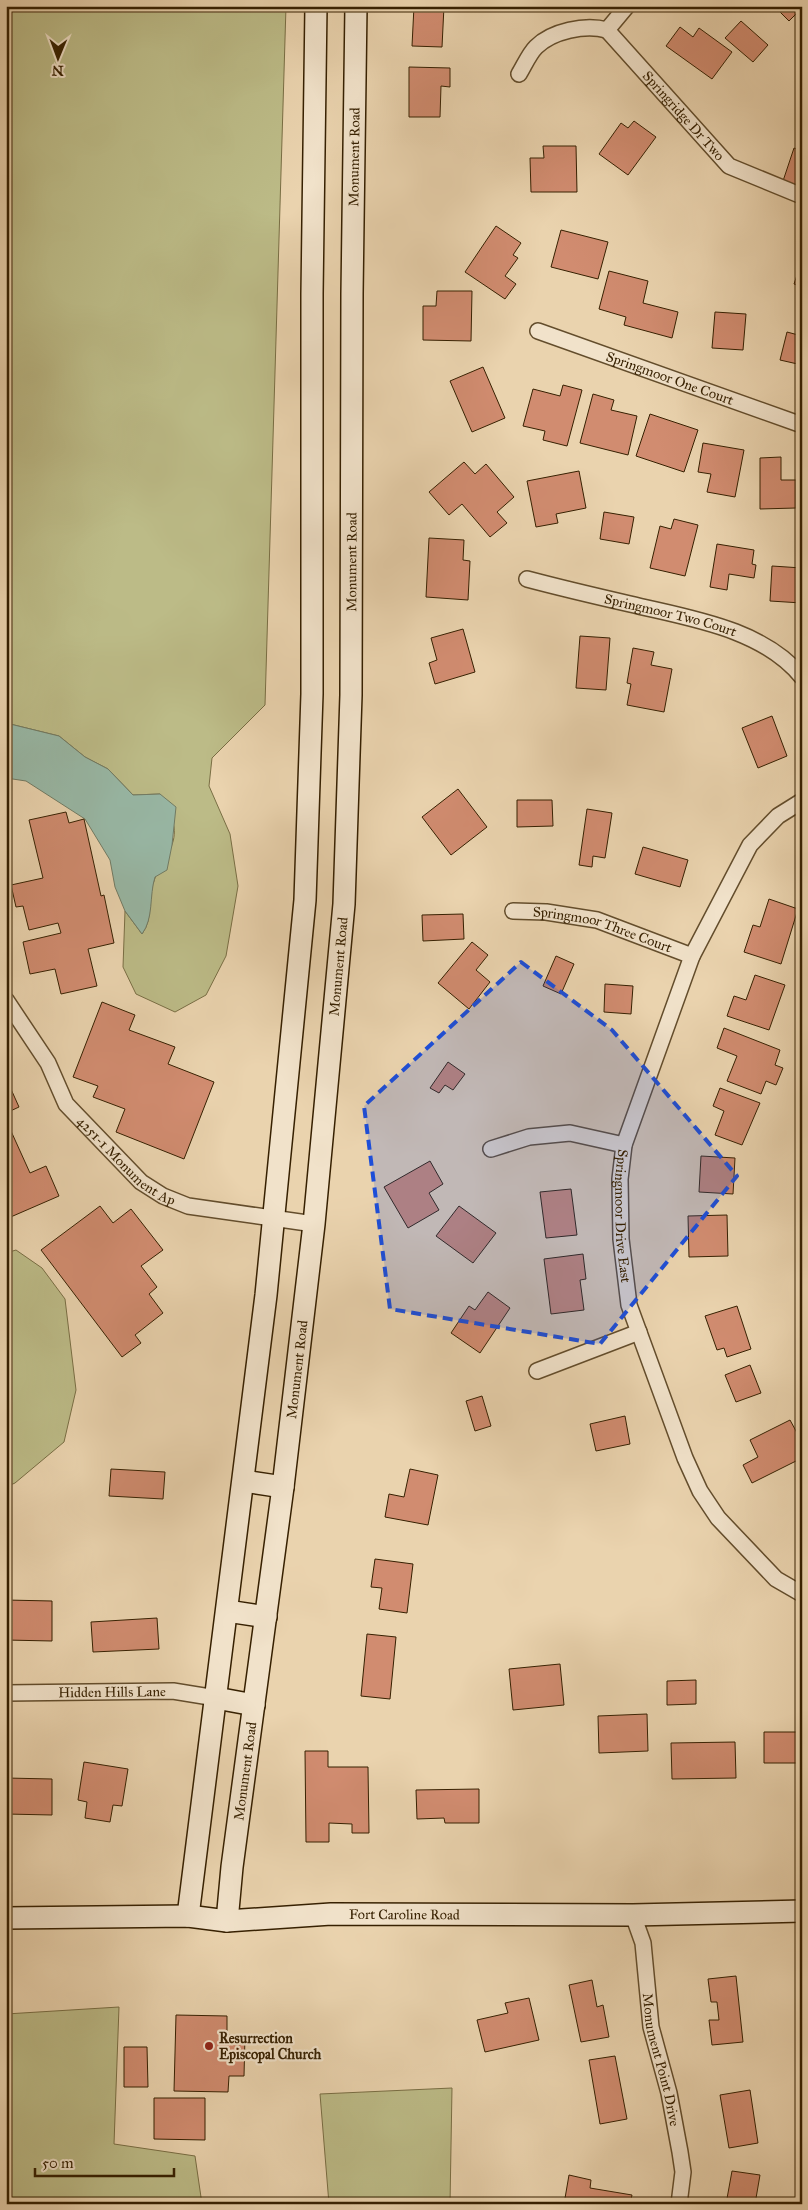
<svg xmlns="http://www.w3.org/2000/svg" width="808" height="2210" font-family="'IM FELL Great Primer',serif">
<rect width="100%" height="100%" fill="#ead3ae"/>
<filter id="stains"><feTurbulence type="fractalNoise" baseFrequency=".004" numOctaves="4"/><feColorMatrix values="0 0 0 0 .2 0 0 0 0 .09 0 0 0 0 .02 0 0 0 .5 -.17"/></filter>
<radialGradient id="worn" r=".72"><stop offset=".6" stop-color="#630" stop-opacity="0"/><stop offset="1" stop-color="#630" stop-opacity=".3"/></radialGradient>
<path fill="#bcbb87" stroke="#796e44" d="M6 6H286L265 705 212 758 209 786 230 834 238 886 226 956 206 995 175 1012 136 994 123 967 125 911 142 934C154 918 147 897 155 878 161 861 177 847 174 827 172 817 164 804 160 794L133 795 108 769 85 757 59 736 6 723Z
M16 1250 42 1268 65 1299 76 1390 64 1442 15 1483 6 1487V1253Z
M119 2007 114 2144 195 2156 202 2204H6V2014Z
M452 2088 450 2204H329L320 2094Z"/>
<path fill="#98b8a6" stroke="#717b64" d="M6 723 59 736 85 757 108 769 133 795 160 794 176 807 172 845 167 870 155 877C149 896 154 918 142 934L125 911 115 887 110 860 85 819 26 781 6 778Z"/>
<path fill="#d18c70" stroke="#362001" d="M414 6H444L442 47 412 46Z
M778 6H802V8L789 21 776 8Z
M741 21 768 45 753 62 725 38Z
M680 27 693 37 699 28 732 52 712 79 666 46Z
M409 67 450 68V87L441 86 440 117H409Z
M634 121 656 137 628 175 599 154 621 123 628 128Z
M543 146H576L577 192H531L530 158H544Z
M794 148 802 151V180L798 190 782 184Z
M496 226 521 243 513 255 518 258 505 276 516 284 505 299 465 272Z
M561 230 608 242 598 279 551 267Z
M802 260V287L794 284Z
M609 271 648 281 643 303 678 312 672 338 624 325 626 317 599 309Z
M437 291H472L471 341 423 340V306H436Z
M715 312 746 314 743 350 712 348Z
M787 332 802 336V365L780 360Z
M483 367 505 418 472 432 450 381Z
M563 385 582 390 567 446 543 440 545 431 523 426 533 389 560 396Z
M593 394 614 400 611 410 637 416 628 455 580 443Z
M650 414 698 430 684 472 636 456Z
M703 443 744 450 735 497 707 492 711 474 698 472Z
M781 457V480H796V508L760 509V458Z
M464 462 475 474 486 464 514 497 497 512 507 523 490 537 462 504 449 515 429 492Z
M579 471 586 508 556 514 558 523 536 527 527 481Z
M604 512 634 517 629 544 600 539Z
M674 519 698 525 685 576 650 568 660 526 671 529Z
M429 538 464 540 463 560 470 561 468 600 426 597Z
M717 544 754 550 752 564 756 565 754 578 729 574 727 590 710 587Z
M772 566 802 568V603L770 601Z
M463 629 475 672 435 684 429 663 437 660 431 638Z
M580 636 610 638 606 690 576 688Z
M633 648 654 652 651 665 672 669 664 712 627 705 631 684 627 683Z
M772 716 787 756 758 768 742 728Z
M458 789 487 827 451 855 422 817Z
M517 800H552L553 826 517 827Z
M587 809 612 813 605 858 593 856 592 867 579 865Z
M66 812 69 823 84 819 101 896 104 895 114 943 88 949 97 986 61 994 55 969 30 974 23 942 61 933 58 923 29 930 23 906 16 907 11 885 43 878 29 820Z
M643 847 688 860 680 887 635 874Z
M769 899 798 909 781 964 744 952 753 925 760 927Z
M463 914 464 939 423 941 422 915Z
M472 942 488 955 476 970 490 982 469 1009 438 983Z
M556 956 574 964 561 994 543 986Z
M755 975 785 985 769 1030 727 1016 734 996 746 1000Z
M605 984 633 986 631 1014 604 1012Z
M102 1002 135 1015 129 1030 175 1047 168 1064 214 1082 184 1159 116 1132 125 1109 93 1097 98 1086 73 1077Z
M724 1028 780 1050 775 1065 783 1068 776 1085 766 1081 761 1094 727 1081 737 1056 717 1048Z
M448 1062 465 1074 453 1090 445 1085 439 1093 430 1088Z
M6 1078 19 1107 6 1113Z
M720 1088 760 1103 742 1145 715 1135 724 1111 713 1106Z
M6 1120 30 1173 46 1166 59 1196 6 1219Z
M701 1156 735 1158 733 1194 699 1192Z
M430 1161 443 1184 429 1193 439 1210 408 1228 384 1187Z
M571 1189 577 1235 546 1238 540 1192Z
M100 1206 113 1223 131 1209 163 1250 141 1266 157 1287 149 1294 163 1313 135 1335 141 1343 122 1357 41 1250Z
M459 1206 496 1233 473 1263 436 1236Z
M727 1215 728 1256 689 1257 688 1216Z
M583 1254 586 1279 580 1280 584 1310 551 1314 544 1259Z
M488 1292 510 1308 480 1353 451 1333 469 1306 475 1310Z
M737 1306 751 1349 727 1357 724 1348 717 1350 705 1316Z
M750 1365 761 1393 736 1402 725 1375Z
M482 1396 491 1426 475 1431 466 1401Z
M625 1416 630 1444 596 1451 590 1424Z
M790 1420 802 1442V1458L752 1483 743 1465 758 1457 750 1440Z
M111 1469 165 1472 163 1499 109 1496Z
M410 1469 438 1475 428 1525 385 1517 389 1494 404 1497Z
M375 1559 413 1564 407 1613 379 1609 382 1588 371 1587Z
M6 1600 52 1601V1641L6 1640Z
M157 1618 159 1649 93 1652 91 1622Z
M367 1634 396 1637 390 1699 361 1696Z
M560 1664 564 1705 513 1710 509 1669Z
M696 1680V1704L667 1705V1681Z
M647 1714 648 1751 599 1753 598 1716Z
M764 1732H802V1763H764Z
M735 1742 736 1778 672 1779 671 1743Z
M305 1751H328V1767H368L369 1833H352V1824L329 1823V1842H306Z
M84 1762 128 1769 122 1806 113 1805 110 1822 85 1818 87 1802 78 1800Z
M6 1778 52 1779V1815L6 1814Z
M479 1789V1823H445L444 1818 417 1819 416 1790Z
M736 1976 743 2042 712 2045 709 2020H719L717 2002H711L708 1979Z
M592 1980 597 2007 603 2005 609 2037 581 2042 569 1985Z
M529 1998 539 2040 485 2052 477 2020 508 2013 505 2003Z
M176 2015 227 2016V2035L245 2036 244 2076H229L228 2092 174 2091Z
M124 2047H147L148 2087H124Z
M615 2056 627 2119 600 2124 589 2060Z
M750 2090 758 2143 729 2148 720 2095Z
M154 2098H205V2140L154 2139Z
M732 2171 760 2175 755 2204H726Z
M569 2175 591 2180 590 2188 632 2195 630 2204H564Z"/>
<g fill="none" stroke-linecap="round" stroke-linejoin="round">
<g stroke="#634d2c" stroke-width="18">
<g id="street">
<path id="s1" d="M607 30 729 166 802 196"/>
<path d="M607 30 627 6"/>
<path d="M519 74C524 66 529 54 536 47 552 31 585 24 607 30"/>
<path id="s2" d="M538 331 802 425"/>
<path id="s3" d="M527 579C561 588 595 596 630 604 688 618 762 628 802 677"/>
<path id="s4" d="M802 801 778 816 750 845 692 956 624 1145 620 1179 621 1239 629 1305 685 1458 700 1491 718 1518 776 1579 802 1594"/>
<path id="s5" d="M513 911 546 912 597 920 692 956"/>
<path id="s6" d="M6 1000 48 1063 66 1104 141 1182 163 1196 188 1206 314 1224"/>
<path d="M491 1149 529 1137 570 1133 624 1145"/>
<path d="M537 1371 639 1332"/>
<path id="s7" d="M6 1693 173 1691 216 1698"/>
<path id="s8" d="M633 1915 643 1943 651 2027 669 2093 680 2152 683 2172 679 2204"/>
</g>
</g>
<g stroke="#362001" stroke-width="24">
<g id="secondary">
<path d="M244 1481 283 1487"/>
<path d="M227 1611 266 1617"/>
<path d="M216 1698 254 1705"/>
<path d="M188 1916 266 1295 305 900 312 694V294L316 6"/>
<path id="s9" d="M6 1918 188 1916 227 1921 331 1914 633 1915 802 1911"/>
<path id="s10" d="M227 1921 232 1867 283 1487 314 1224 344 904 351 695 352 294 356 6"/>
</g>
</g>
<use href="#street" stroke="#f1e2ca" stroke-width="15"/>
<use href="#secondary" stroke="#f1e2ca" stroke-width="21"/>
</g>
<path fill="#1d4ed8" fill-opacity="0.2" stroke="#1d4ed8" stroke-width="4" stroke-dasharray="10 6" stroke-linejoin="round" d="M521 962 612 1030 737 1176 600 1344 390 1309 364 1106Z"/>
<circle fill="#8f2418" stroke="#f1e2ca" stroke-width="2" cx="209" cy="2046" r="5"/>
<g text-anchor="middle" dominant-baseline="central" stroke-width="4.5" stroke-linejoin="round" paint-order="stroke">
<g font-size="14" fill="#362001" stroke="#f1e2ca">
<text stroke="none"><textPath href="#s1" startOffset="115">Springridge Dr Two</textPath></text>
<text stroke="none"><textPath href="#s10" startOffset="1771">Monument Road</textPath></text>
<text stroke="none"><textPath href="#s2" startOffset="140">Springmoor One Court</textPath></text>
<text stroke="none"><textPath href="#s10" startOffset="1366">Monument Road</textPath></text>
<text stroke="none"><textPath href="#s3" startOffset="148">Springmoor Two Court</textPath></text>
<text stroke="none"><textPath href="#s5" startOffset="92">Springmoor Three Court</textPath></text>
<text stroke="none"><textPath href="#s10" startOffset="961">Monument Road</textPath></text>
<text stroke="none"><textPath href="#s6" startOffset="204">4251-1 Monument Ap</textPath></text>
<text stroke="none"><textPath href="#s4" startOffset="466">Springmoor Drive East</textPath></text>
<text stroke="none"><textPath href="#s10" startOffset="556">Monument Road</textPath></text>
<text stroke="none"><textPath href="#s7" startOffset="106">Hidden Hills Lane</textPath></text>
<text stroke="none"><textPath href="#s10" startOffset="151">Monument Road</textPath></text>
<text stroke="none"><textPath href="#s9" startOffset="399">Fort Caroline Road</textPath></text>
<text stroke="none"><textPath href="#s8" startOffset="148">Monument Point Drive</textPath></text>
</g>
<g font-size="14" font-weight="bold" fill="#362001" stroke="#f1e2ca" text-anchor="start">
<text x="219" y="2038">Resurrection<tspan x="219" dy="16">Episcopal Church</tspan></text>
</g>
</g>
<rect width="808" height="2210" fill="none" stroke="#ead3ae" stroke-width="25"/>
<rect x="8" y="8" width="793" height="2195" fill="none" stroke="#362001" stroke-width="2.5"/>
<rect x="12" y="12" width="783" height="2185" fill="none" stroke="#362001"/>
<g transform="translate(58 58) rotate(181)" stroke="#f1e2ca" stroke-width="4" paint-order="stroke">
<path d="M0-4L9 19L0 12L-9 19Z" fill="#362001"/>
<text y="-8" font-size="14" font-weight="bold" text-anchor="middle" fill="#362001">N</text>
</g>
<path d="M35 2168v8h139v-8" fill="none" stroke="#362001" stroke-width="2.5"/>
<text x="42" y="2168" font-size="15" fill="#362001" stroke="#f1e2ca" stroke-width="4" paint-order="stroke">50 m</text>
<rect width="100%" height="100%" filter="url(#stains)"/>
<rect width="100%" height="100%" fill="url(#worn)"/>
</svg>
